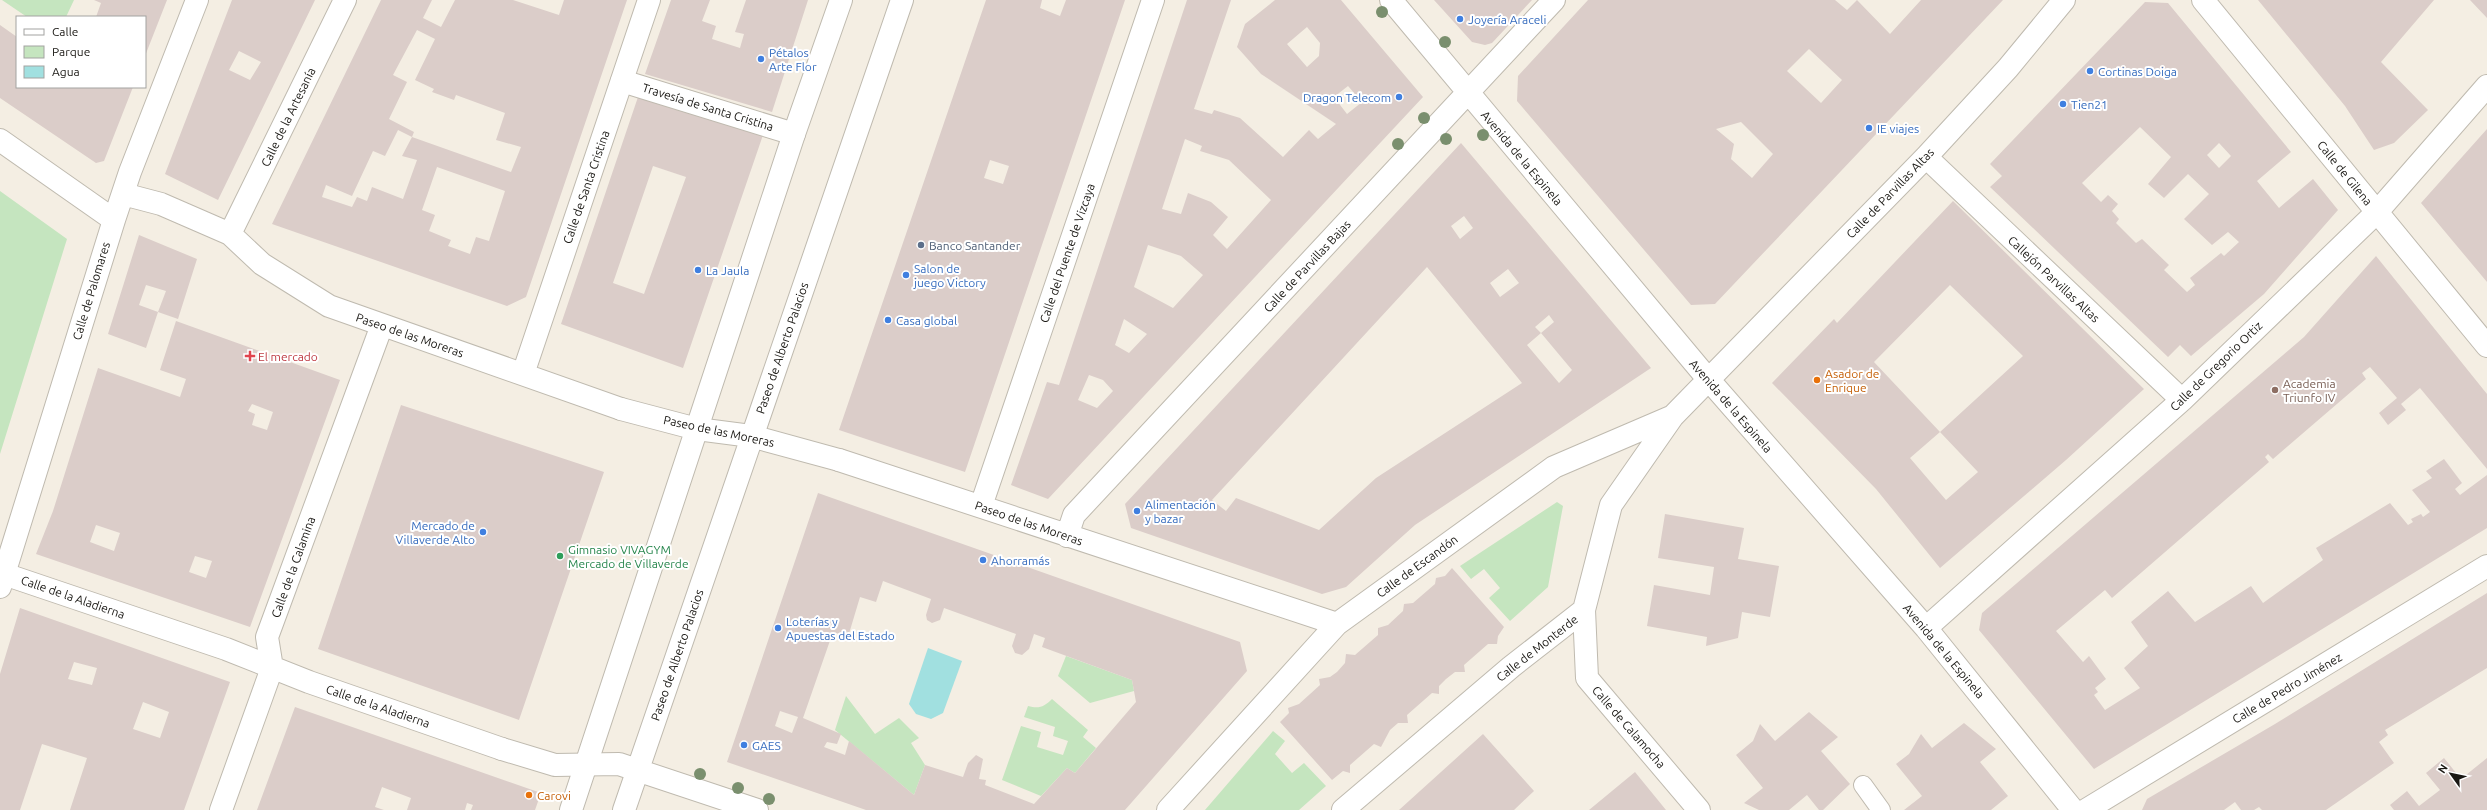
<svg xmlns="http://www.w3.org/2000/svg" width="2487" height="810" font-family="Ubuntu,sans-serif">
<rect width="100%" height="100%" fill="#f4eee3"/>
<path fill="#c5e5bf" d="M2 0H74L66 17H27Z
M0 191 67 239 0 454Z
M1557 502 1563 506 1548 587 1510 621 1489 598 1500 588 1484 569 1471 579 1460 566Z
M1066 656 1132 680 1134 691 1090 703 1058 676Z
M846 696 875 734 899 718 919 738 911 743 925 765 914 795 835 730Z
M1052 699 1088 730 1083 737 1096 748 1075 773 1067 768 1041 796 1002 780 1021 726 1041 732 1037 747 1063 755 1068 741 1053 736 1055 727 1024 717 1028 706C1039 709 1044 707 1052 699Z
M1273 731 1285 741 1275 754 1292 773 1304 763 1326 786 1299 810H1205Z"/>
<path fill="#a1e0e0" d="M928 648 962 661 943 713 931 719 916 714 909 704Z"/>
<path fill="#dbcdc9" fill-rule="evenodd" d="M94 0H167L145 56V17H96L101 3Z
M232 0H315L218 200 165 174ZM239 51 261 62 250 80 229 70Z
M381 0H432L423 18 441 27 455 0H513L559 15 564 0H627L526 297 507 306 272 224ZM417 30 435 39 415 80 434 89 432 92 454 100 456 95 505 113 496 140 521 147 511 172 412 137 402 156 417 160 403 199 372 187 367 201 357 197 352 207 322 197 326 185 352 196 373 151 385 156 398 130 412 137 414 132 389 119 407 82 393 75ZM437 167 505 191 489 241 476 237 470 254 448 246 451 240 429 231 435 215 422 210Z
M671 0H710L702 21 716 26 712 39 740 48 744 34 735 32 746 0H808L772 112 645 74Z
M986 0H1042L1040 8 1060 16 1066 0H1125L965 472 839 430ZM990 160 1009 166 1003 184 984 178Z
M1187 0H1231L1194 109 1212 114 1214 110 1240 118 1283 157 1309 130 1318 139 1336 124 1261 74 1237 47 1245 24 1275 0H1341L1423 97 1048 499 1011 485 1047 382 1059 385ZM1307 27 1320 43 1319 56 1307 67 1287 44ZM1348 86 1362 102 1347 114 1334 97ZM1185 139 1202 146 1200 151 1229 160 1271 200 1227 249 1213 235 1228 217 1211 202 1188 193 1181 214 1162 209ZM1148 245 1181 256 1203 275 1173 308 1134 287ZM1124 319 1147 334 1129 353 1115 345ZM1089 375 1103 380 1113 391 1097 408 1078 400Z
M1434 0H1532L1492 43 1485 45 1472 42Z
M1588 0H1835L1847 10 1857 0 1890 34 1921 0H2003L1715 304 1691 305 1517 101 1518 76ZM1809 49 1842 80 1821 103 1787 71ZM1741 122 1773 154 1752 178 1731 159 1734 144 1716 129Z
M2258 0H2434L2381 62 2428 110 2394 143 2374 150 2345 106Z
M2470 0H2487V18Z
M2145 2 2168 3 2291 152 2257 181 2279 208 2313 179 2338 210 2264 294 2191 356 2180 345 2168 357 1990 187 2002 176 1990 164ZM2140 127 2171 157 2148 184 2164 198 2188 174 2209 194 2184 219 2212 245 2228 232 2239 242 2224 256 2221 253 2190 278 2195 285 2187 292 2164 270 2169 265 2142 239 2136 243 2116 223 2119 219 2112 211 2118 204 2108 195 2101 202 2082 183ZM2219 143 2231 156 2219 168 2207 155Z
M0 25 17 37V87H133L104 161 96 163 0 98Z
M638 97 763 135 683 368 561 324ZM653 166 686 177 644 294 613 283Z
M2487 129V282L2421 203Z
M1461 143 1651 368 1415 525 1346 587 1322 594 1131 528 1125 504ZM1464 216 1473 228 1460 239 1451 226ZM1427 267 1522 383 1376 478 1319 530 1236 498 1226 511 1212 500ZM1508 269 1519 283 1500 297 1490 283ZM1549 315 1554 322 1541 333 1572 370 1559 383 1527 345 1541 333 1535 327Z
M1953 201 2144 389 2066 460 1940 568 1876 489 1772 383 1834 319 1837 323ZM1950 285 2023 356 1940 432 1874 362ZM1940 432 1978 472 1946 500 1910 458Z
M139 235 197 259 178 319 158 312 166 291 146 285 139 305 158 312 146 348 108 334Z
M2376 256 2487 394V469L2420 388 2401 404 2406 410 2388 425 2379 413 2397 398 2370 367 2362 373 2366 379 2273 459 2268 454 2265 457 2269 462 2112 598 2105 590 2056 631 2083 662 2089 656 2106 679 2095 688 2098 692 2094 695 2105 710 2140 688 2124 668 2148 646 2131 622 2168 591 2195 622 2251 586 2263 603 2323 560 2316 548 2390 503 2408 525 2413 522 2411 519 2421 514 2423 517 2430 512 2412 490 2432 478 2426 471 2444 459 2462 483 2455 489 2460 495 2487 475V528L2094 769 1979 630 1982 613 2304 337Z
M176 321 340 380 250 627 36 554 53 511 98 368 180 397 186 379 160 370ZM252 404 273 412 267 430 252 425 255 414 248 411ZM96 525 120 533 114 551 90 542ZM195 556 212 561 206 578 189 572Z
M401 405 604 472 519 720 318 649Z
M818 493 1240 642 1247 671 1125 810H866L727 762ZM883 581 931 599 926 615 927 620 932 623 940 620 944 608 1016 634 1012 646 1015 653 1022 655 1029 649 1034 634 1045 638 1042 647 1132 680 1136 702 1075 773 1067 768 1034 804 985 785 986 780 979 779 983 759 976 755 968 763 963 777 925 765 914 795 849 741 845 755 824 747 827 742 837 744 841 734 803 718 833 632 848 637 860 597 876 602ZM780 711 798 717 792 733 775 726Z
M1665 514 1744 528 1738 559 1779 566 1770 617 1742 612 1738 638 1706 646 1707 637 1647 626 1654 585 1710 595 1714 567 1658 558Z
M1452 568 1504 627 1498 636 1497 644H1488L1464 665 1465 672H1455L1446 679 1439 686V694L1432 693 1407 715 1408 723H1398L1390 730 1381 747 1374 744 1350 765V773L1343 771 1332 780 1280 722 1289 713 1288 708 1299 704 1320 685 1319 679 1330 677 1337 672 1345 663 1346 654 1355 655 1378 635V628L1388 625 1403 611 1404 604 1413 603 1435 584 1436 578 1445 576Z
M2487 593V668L2385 730 2388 735 2379 742 2394 763 2326 810H2262L2259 807 2254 810H2241L2235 802 2224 810H2142L2147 799 2275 724Z
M20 608 230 682 184 810H70L87 758 42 744 20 810H0V674ZM74 662 97 668 92 685 68 679ZM143 702 169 712 160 738 133 729Z
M295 707 541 793 535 810H471L473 805 467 803 465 810H407L411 798 382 787 375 807 384 810H257Z
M1809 712 1838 737 1821 751 1850 784 1823 810H1819L1807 795 1789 810H1759L1744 803 1763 788 1736 755 1753 741 1760 724 1775 741Z
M1964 723 1996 749 1980 762 2008 796 1991 810H1904L1922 796 1896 764 1909 754 1921 734 1932 748Z
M1483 734 1534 791 1514 810H1399Z
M2444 758 2461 779 2487 758V810H2394L2390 805 2407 791 2419 806 2440 790 2426 773Z
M1635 772 1666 810H1589Z"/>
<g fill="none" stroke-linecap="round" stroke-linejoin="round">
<g stroke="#bfbaaf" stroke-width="20">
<path id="service" d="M1863 785 1881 810"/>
</g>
<g stroke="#bfbaaf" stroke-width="24">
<path id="pedestrian" d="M622 81 794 134
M621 409 697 429 751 436 839 460
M502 749 555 765 619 764 757 810
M624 810 902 0"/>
</g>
<g stroke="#bfbaaf" stroke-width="24">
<path id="minor" d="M1391 0 1708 379 1926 628 2073 810
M2203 0 2487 346
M0 140 114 220
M1926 157 2182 400
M123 194 161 204 230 234 262 264 329 306 621 409
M230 234 345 0
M523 374 649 0
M839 460 1337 624
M981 506 1153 0
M1067 536 1074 515 1554 0
M4 574 226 649 309 682 502 749
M0 587 114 220 130 172 197 0
M1584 610 1587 678 1699 810
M1926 628 2182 400 2377 212 2487 86
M221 810 272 668 267 637 382 325
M571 810 794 134 841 0
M1168 810 1337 624 1554 467 1673 416 1926 157 2008 68 2064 0
M1343 810 1511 667 1584 610 1611 505 1673 416
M2086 810 2487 566"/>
</g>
<use href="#service" stroke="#fff" stroke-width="18"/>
<use href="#pedestrian" stroke="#fff" stroke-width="22"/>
<use href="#minor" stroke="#fff" stroke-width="22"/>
</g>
<g fill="#7a8f6e">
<circle cx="1382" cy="12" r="6"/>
<circle cx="1445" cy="42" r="6"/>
<circle cx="1424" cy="118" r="6"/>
<circle cx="1483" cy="135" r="6"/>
<circle cx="1446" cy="139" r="6"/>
<circle cx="1398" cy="144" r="6"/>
<circle cx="700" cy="774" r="6"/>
<circle cx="738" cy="788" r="6"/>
<circle cx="769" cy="799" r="6"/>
</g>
<g fill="#3f7fe0" stroke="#fff" stroke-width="1.5">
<circle cx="1460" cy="19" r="4"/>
<circle cx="761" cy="59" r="4"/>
<circle cx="2090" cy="71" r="4"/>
<circle cx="1399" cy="97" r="4"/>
<circle cx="2063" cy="104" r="4"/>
<circle cx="1869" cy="128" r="4"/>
<circle cx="698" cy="270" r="4"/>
<circle cx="906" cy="275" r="4"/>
<circle cx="888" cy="320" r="4"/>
<circle cx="1137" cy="511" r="4"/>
<circle cx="483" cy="532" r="4"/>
<circle cx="983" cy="560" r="4"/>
<circle cx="778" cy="628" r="4"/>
<circle cx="744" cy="745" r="4"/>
</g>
<circle fill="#5c6f8a" stroke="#fff" stroke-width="1.5" cx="921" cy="245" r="4"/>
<path fill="#e0444e" stroke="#fff" stroke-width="1.5" d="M248 350h4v4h4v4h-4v4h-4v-4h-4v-4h4z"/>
<g fill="#e8710a" stroke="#fff" stroke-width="1.5">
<circle cx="1817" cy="380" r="4"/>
<circle cx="529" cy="795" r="4"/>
</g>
<circle fill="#8d6e63" stroke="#fff" stroke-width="1.5" cx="2275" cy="390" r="4"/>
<circle fill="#2e9e5b" stroke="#fff" stroke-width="1.5" cx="560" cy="556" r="4"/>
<g text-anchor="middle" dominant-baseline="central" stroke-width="4" stroke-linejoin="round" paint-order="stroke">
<g font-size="12" fill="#366cbe" stroke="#fff" text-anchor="start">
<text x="1468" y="19">Joyería Araceli</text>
<text x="769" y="52">Pétalos<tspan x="769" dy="14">Arte Flor</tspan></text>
<text x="2098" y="71">Cortinas Doiga</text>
<text x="1391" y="97" text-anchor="end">Dragon Telecom</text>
<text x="2071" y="104">Tien21</text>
<text x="1877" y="128">IE viajes</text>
<text x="914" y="268">Salon de<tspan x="914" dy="14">juego Victory</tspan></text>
<text x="706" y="270">La Jaula</text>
<text x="896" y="320">Casa global</text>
<text x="1145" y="504">Alimentación<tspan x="1145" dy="14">y bazar</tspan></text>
<text x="475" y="525" text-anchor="end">Mercado de<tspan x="475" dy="14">Villaverde Alto</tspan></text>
<text x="991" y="560">Ahorramás</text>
<text x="786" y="621">Loterías y<tspan x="786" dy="14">Apuestas del Estado</tspan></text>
<text x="752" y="745">GAES</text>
</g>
<g font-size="12" fill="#1a1814" stroke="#fff">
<text transform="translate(708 107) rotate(17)">Travesía de Santa Cristina</text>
<text transform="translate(288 117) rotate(-64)">Calle de la Artesanía</text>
<text transform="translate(1522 158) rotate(50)">Avenida de la Espinela</text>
<text transform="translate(2345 173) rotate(51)">Calle de Gilena</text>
<text transform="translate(586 187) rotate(-71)">Calle de Santa Cristina</text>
<text transform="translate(1890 193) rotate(-46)">Calle de Parvillas Altas</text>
<text transform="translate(1067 253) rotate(-71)">Calle del Puente de Vizcaya</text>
<text transform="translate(1307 266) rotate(-47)">Calle de Parvillas Bajas</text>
<text transform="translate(2054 279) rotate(43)">Callejón Parvillas Altas</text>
<text transform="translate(91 291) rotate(-73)">Calle de Palomares</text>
<text transform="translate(410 335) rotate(19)">Paseo de las Moreras</text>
<text transform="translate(782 348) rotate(-71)">Paseo de Alberto Palacios</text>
<text transform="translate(2216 366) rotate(-44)">Calle de Gregorio Ortiz</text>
<text transform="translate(1731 406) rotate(49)">Avenida de la Espinela</text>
<text transform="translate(719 431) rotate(12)">Paseo de las Moreras</text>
<text transform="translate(1029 523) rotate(19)">Paseo de las Moreras</text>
<text transform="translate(1417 566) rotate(-36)">Calle de Escandón</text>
<text transform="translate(293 567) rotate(-70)">Calle de la Calamina</text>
<text transform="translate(73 597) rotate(19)">Calle de la Aladierna</text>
<text transform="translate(1537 648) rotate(-38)">Calle de Monterde</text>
<text transform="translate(1944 651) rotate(50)">Avenida de la Espinela</text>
<text transform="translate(677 655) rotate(-71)">Paseo de Alberto Palacios</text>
<text transform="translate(2287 688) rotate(-31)">Calle de Pedro Jiménez</text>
<text transform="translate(378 706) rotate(19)">Calle de la Aladierna</text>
<text transform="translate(1629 727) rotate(49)">Calle de Calamocha</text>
</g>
<g font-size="12" fill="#4e5e75" stroke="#fff" text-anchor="start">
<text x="929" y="245">Banco Santander</text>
</g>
<g font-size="12" fill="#be3a42" stroke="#fff" text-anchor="start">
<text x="258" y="356">El mercado</text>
</g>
<g font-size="12" fill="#c56008" stroke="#fff" text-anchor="start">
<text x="1825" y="373">Asador de<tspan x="1825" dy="14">Enrique</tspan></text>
<text x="537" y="795">Carovi</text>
</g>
<g font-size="12" fill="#785e54" stroke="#fff" text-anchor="start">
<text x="2283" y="383">Academia<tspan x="2283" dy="14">Triunfo IV</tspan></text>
</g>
<g font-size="12" fill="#27864d" stroke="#fff" text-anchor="start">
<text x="568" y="549">Gimnasio VIVAGYM<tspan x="568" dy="14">Mercado de Villaverde</tspan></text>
</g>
</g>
<rect x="16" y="16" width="130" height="72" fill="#ffffff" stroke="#a3a3a1"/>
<rect x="24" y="29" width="20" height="6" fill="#ffffff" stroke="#a3a3a1"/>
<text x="52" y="36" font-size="12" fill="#1a1814">Calle</text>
<rect x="24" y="46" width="20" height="12" fill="#c5e5bf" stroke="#a3a3a1"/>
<text x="52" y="56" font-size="12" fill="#1a1814">Parque</text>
<rect x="24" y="66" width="20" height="12" fill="#a1e0e0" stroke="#a3a3a1"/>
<text x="52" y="76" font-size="12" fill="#1a1814">Agua</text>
<g transform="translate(2451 774) rotate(303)" stroke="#ffffff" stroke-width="3" paint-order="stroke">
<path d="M0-3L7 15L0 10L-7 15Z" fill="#1a1814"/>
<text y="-6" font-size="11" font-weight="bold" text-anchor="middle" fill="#1a1814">N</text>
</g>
</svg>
